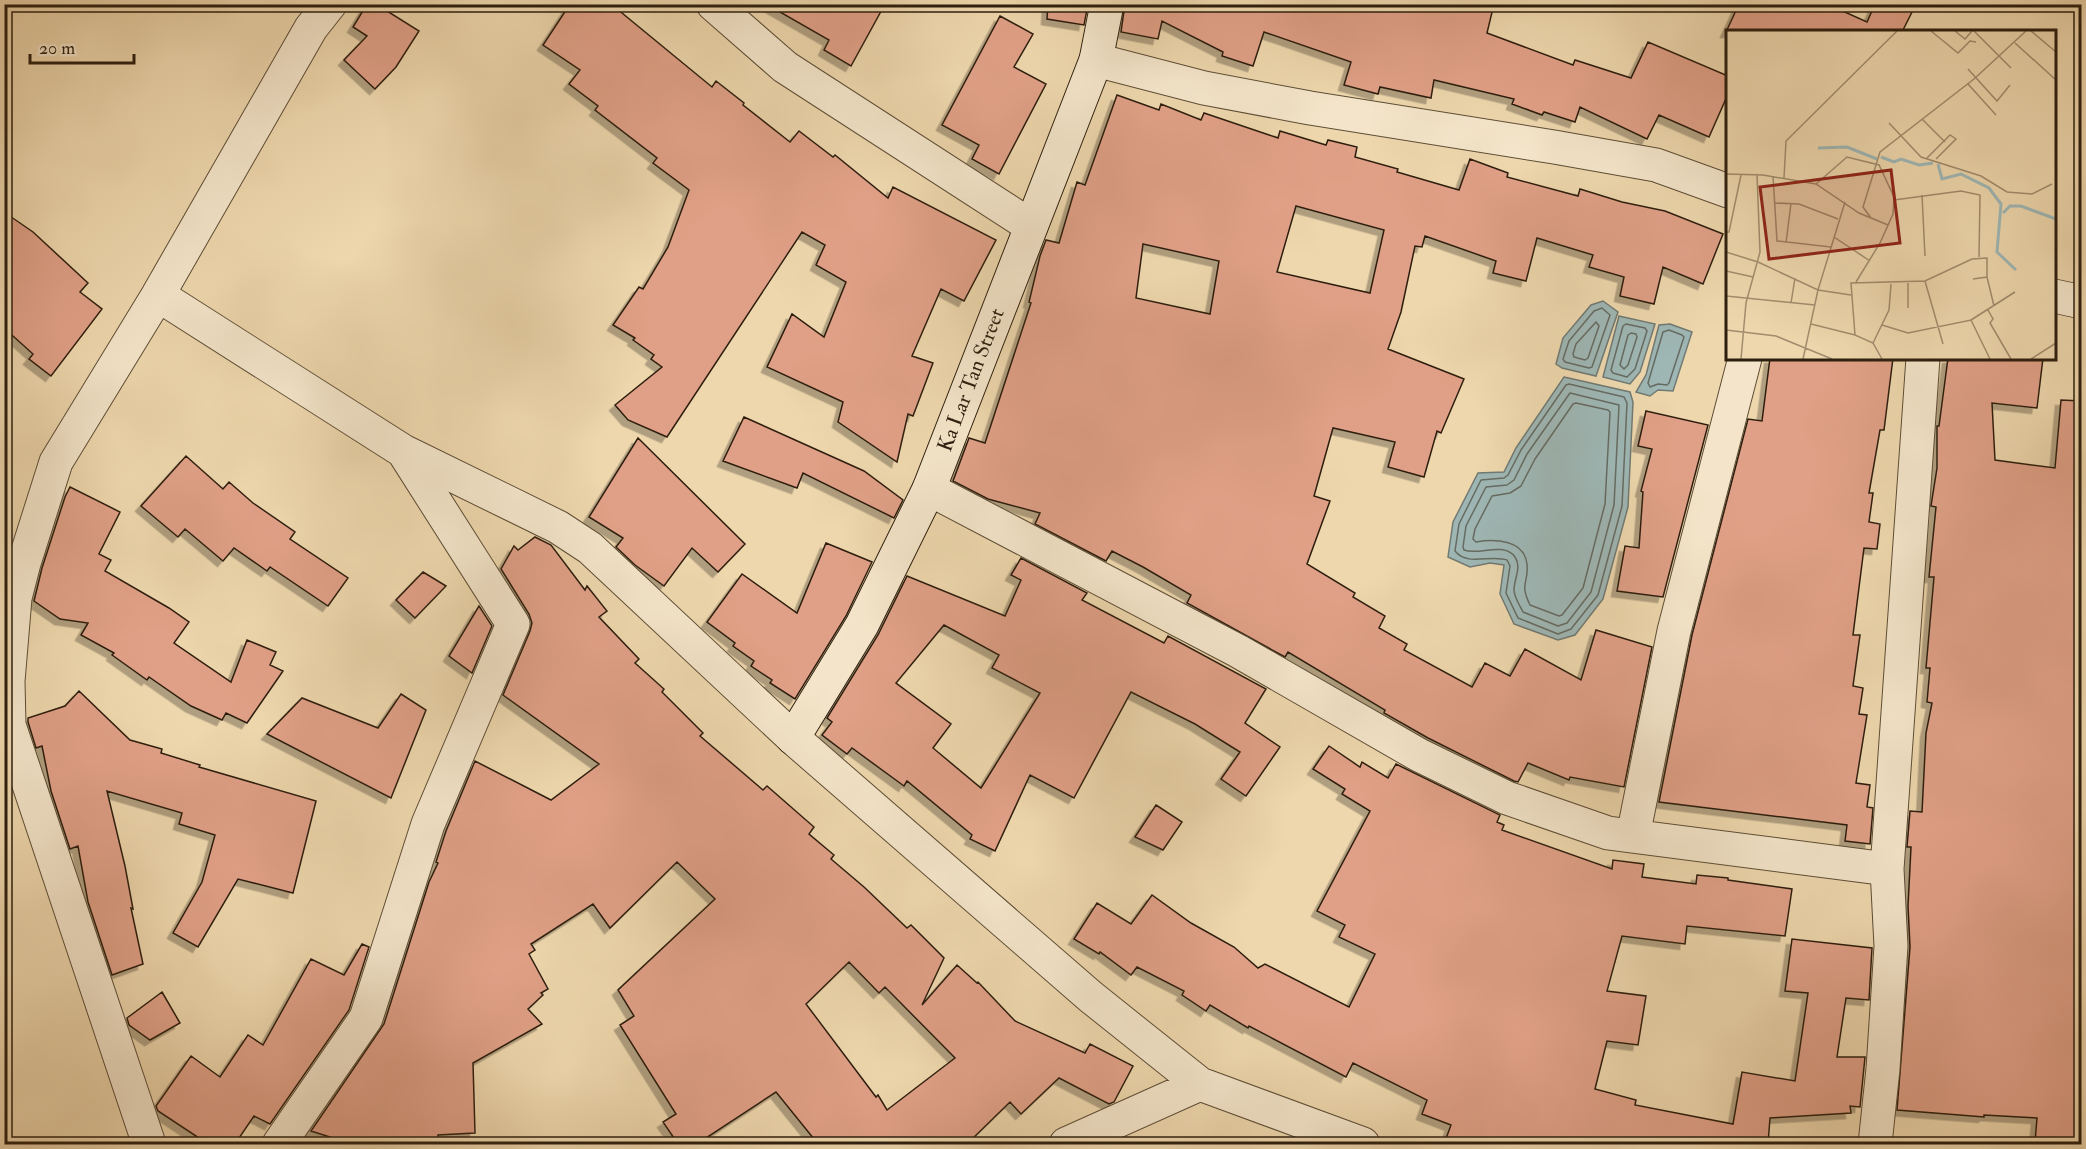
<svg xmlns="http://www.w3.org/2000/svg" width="2086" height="1149" font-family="'IM FELL Double Pica',serif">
<defs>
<filter id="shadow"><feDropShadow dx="-5.5" dy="5.5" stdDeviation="0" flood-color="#0004"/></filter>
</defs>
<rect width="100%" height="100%" fill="#eed7ad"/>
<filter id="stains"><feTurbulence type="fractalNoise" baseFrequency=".00333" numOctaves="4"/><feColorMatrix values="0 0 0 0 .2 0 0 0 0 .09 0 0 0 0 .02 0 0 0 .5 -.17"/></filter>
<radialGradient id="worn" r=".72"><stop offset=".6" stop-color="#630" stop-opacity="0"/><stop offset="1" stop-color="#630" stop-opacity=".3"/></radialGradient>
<path fill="#9eb7b5" stroke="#717a73" stroke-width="1.5" d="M1603 301 1618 312 1596 376 1562 368 1556 364 1563 338 1591 305Z
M1619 316 1655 324 1640 372 1630 384 1603 377Z
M1670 324 1692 332 1673 391 1658 390 1650 396 1636 392 1646 375 1659 325Z
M1564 377 1630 392 1633 402 1628 507 1603 599 1575 635 1558 640 1514 624 1500 594 1504 565 1490 563 1470 567 1448 557 1453 522 1478 473 1504 472 1516 448Z"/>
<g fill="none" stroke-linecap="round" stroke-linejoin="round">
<path stroke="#666b62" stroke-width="1.5" d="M1602 308 1610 315 1592 367 1589 368 1565 362 1563 359 1569 341 1594 311Z
M1596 322 1599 326 1588 358 1585 360 1574 357 1573 354 1576 344Z
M1626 324 1645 328 1647 331 1635 369 1627 377 1613 373 1611 370 1623 326Z
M1669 330 1682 335 1684 337 1669 383 1667 385 1658 384 1650 387 1648 383 1663 332Z
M1631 333 1636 334 1637 337 1628 365 1624 369 1620 365 1628 335Z
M1569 384 1624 397 1627 403 1622 506 1598 595 1571 629 1558 634 1518 618 1506 593 1510 566 1507 560C1490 554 1468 567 1455 551L1459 524 1481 480 1504 478 1508 475 1521 450 1566 385Z
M1570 393 1619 405 1614 505 1591 592 1567 623 1558 626 1523 612C1520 606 1514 597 1514 590 1514 579 1522 567 1515 557 1503 541 1479 556 1464 550L1463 547 1466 526 1486 487 1507 485 1514 480 1527 454Z
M1576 403 1608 410 1610 412 1605 504 1583 588 1562 615 1559 616 1530 605C1519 582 1529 584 1527 564 1524 539 1494 539 1476 542L1473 539 1475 529 1492 496 1510 493 1521 486 1535 459 1573 404Z"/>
</g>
<path fill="#e0a087" stroke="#2d1f0f" stroke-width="1.5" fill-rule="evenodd" filter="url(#shadow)" d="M367 4H376L419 31 396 67 375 89 344 60 367 36 353 27Z
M570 4H611L712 87 716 81 744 103 743 105 790 142 799 131 833 157 835 155 888 198 893 187 996 240 964 301 941 289 912 356 933 363 913 416 908 414 897 462 838 422 843 402 767 367 792 314 824 337 846 282 816 265 825 245 802 232 667 437 628 420 615 405 662 367 651 359 654 355 633 340 635 338 613 325 639 287 643 289 668 247 689 190 653 163 657 158 595 110 598 106 569 84 580 70 543 45Z
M766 4H885L851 66 824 50 829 40Z
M1048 4H1088L1084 25 1047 19Z
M1125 4 1190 5 1197 8 1198 4H1494L1487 33 1573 65 1575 60 1631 78 1648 42 1728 76V94L1709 137 1659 115 1647 139 1580 107 1575 122 1544 112 1542 115 1512 104 1514 99 1434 80 1431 98 1380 87 1378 94 1344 85 1351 62 1264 32 1253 66 1222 56 1223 52 1162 21 1158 39 1121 32Z
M1739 4H1827L1867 22 1875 4H1916L1902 32H1726Z
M1000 16 1033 34 1014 67 1046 84 999 174 972 159 979 145 942 125Z
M1117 95 1159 110 1161 104 1201 120 1204 113 1278 138 1280 131 1326 145 1328 140 1357 147 1355 157 1398 169 1397 172 1459 190 1470 159 1508 173 1507 177 1578 196 1580 189 1622 202 1665 211 1723 234 1703 284 1663 267 1654 304 1620 296 1624 277 1589 267 1593 255 1537 238 1526 281 1493 273 1496 261 1425 236 1422 247 1415 246 1401 312 1388 349 1464 379 1441 433 1437 431 1424 477 1388 467 1395 442 1333 428 1314 496 1330 501 1307 564 1355 593 1353 597 1385 616 1379 628 1407 644 1404 650 1472 687 1485 663 1510 676 1525 649 1581 680 1596 630 1652 647 1624 787 1570 777 1569 780 1528 763 1518 782 1514 781 1428 738 1384 713 1385 710 1288 652 1285 657 1187 603 1191 595 1143 567 1112 551 1106 561 1035 524 1040 513 988 499 953 481 969 438 985 443 1031 303 1029 302 1040 256 1046 240 1059 243 1077 182 1085 185ZM1296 206 1384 230 1370 293 1277 272ZM1143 244 1219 261 1210 314 1136 298Z
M4 212 33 232 88 283 80 292 102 309 51 376 29 359 33 354 4 328Z
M1770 358H1893L1884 430H1880L1869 493H1873L1869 522 1880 524 1877 549 1864 548 1853 635H1860L1853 686 1863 688 1859 714 1867 715 1856 783 1870 785 1867 807 1873 808 1870 844 1845 841 1847 825 1659 802 1692 635 1748 419 1762 421Z
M1948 358H2043L2037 408 1992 403 1995 460 2055 468 2061 400 2082 401V1144L2035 1142 2037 1118 1984 1115V1117L1897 1110 1910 947 1908 906 1911 847H1907L1910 811 1922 812 1926 733 1932 703 1927 702 1930 668H1926L1934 577H1929L1936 507 1931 506 1937 468V426H1939Z
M1646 411 1708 425 1663 597 1617 591 1625 546 1639 548 1643 492 1641 491 1652 449 1638 446Z
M744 417 864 471 903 500 894 518 803 473 797 488 723 461Z
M638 438 745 544 718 572 692 548 664 586 635 565 616 547 623 538 589 517Z
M186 456 223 489 229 482 253 503 295 532 290 539 348 578 328 606 270 567 267 571 234 548 223 561 185 529 178 537 141 506Z
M70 487 120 512 99 554 111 560 105 571 169 608 189 622 174 643 231 682 247 640 276 652 270 665 283 671 247 723 226 713 222 720 191 706 149 677 147 680 112 655 114 653 81 635 88 623 60 619 34 601 42 568 65 497Z
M535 537 551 545 585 590 587 586 607 611 599 617 639 659 635 663 664 689 662 692 703 733 700 736 763 790 767 786 814 827 809 834 834 855 831 859 864 887 907 928 911 925 944 958 922 1005 957 965 977 983 978 982 1015 1021 1085 1053 1090 1044 1133 1066 1114 1102 1109 1104 1059 1078 1021 1114 1010 1102 967 1144H818L776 1092 697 1144H678L663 1122 676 1114 620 1025 634 1016 618 990 715 899 677 862 610 928 593 904 531 944 535 950 529 954 548 989 541 993 543 995 528 1009 542 1024 473 1063 475 1133 438 1135V1143L404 1142V1144H383L356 1142 355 1144H352L311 1131 384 1024 429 882 438 863 436 862 446 831 475 761 551 800 599 764 503 695 530 631 532 623 529 614 501 569 514 546 518 550ZM849 962 879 993 885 987 955 1058 887 1110 878 1095 876 1097 806 1004Z
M826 543 872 562 846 616 795 699 770 683 772 680 751 666 754 661 733 646 735 643 707 622 742 574 797 613Z
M1021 558 1087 593 1082 600 1164 643 1168 636 1266 689 1245 723 1280 747 1246 796 1221 779 1240 752 1195 724 1131 692 1074 798 1030 775 995 851 970 839 972 835 907 781 904 786 852 748 847 754 822 735 832 722 827 718 878 635 907 576 1005 616 1021 580 1011 575ZM944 625 999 655 992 668 1040 693 981 788 933 748 951 724 896 683Z
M423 572 446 586 415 618 396 600Z
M479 606 492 626 472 673 449 656Z
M79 691 130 740 162 749 161 753 200 765 199 767 316 801 293 893 238 879 198 947 173 933 202 882 215 835 179 824 182 813 107 791 125 866 133 909 131 908 143 964 112 975 88 902 78 846 70 849 51 791 42 746 36 748 28 722V718L65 706Z
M401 694 426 710 391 798 267 734 302 698 378 728Z
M1329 746 1360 767 1362 762 1388 778 1396 764 1500 815 1497 822 1504 825 1502 830 1612 869 1613 860 1644 864 1642 877 1696 884 1697 875 1728 878V880L1792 889 1785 936 1687 926 1685 944 1622 936 1607 991 1646 996 1638 1045 1607 1041 1595 1089 1636 1100 1635 1105 1733 1124 1742 1072 1795 1081 1808 993 1785 991 1792 939 1872 948 1869 1000 1846 998 1837 1057H1865L1860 1107 1850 1106 1851 1113 1770 1118 1768 1144H1444L1451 1125 1422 1114 1427 1100 1353 1063 1346 1077 1249 1026 1248 1028 1210 1005 1206 1011 1182 995 1184 991 1137 967 1131 975 1100 952 1099 954 1074 939 1097 903 1131 924 1152 895 1191 923 1234 947 1258 968 1265 964 1349 1007 1375 954 1339 937 1345 925 1317 911 1370 811 1342 794 1345 789 1313 769Z
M1156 805 1182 822 1163 850 1135 837Z
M362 944 369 947 349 1010 270 1124 254 1116 235 1144H208L158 1111 156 1106 191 1056 220 1077 248 1035 263 1045 311 959 344 975Z
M162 992 180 1023 150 1040 129 1025 127 1018Z"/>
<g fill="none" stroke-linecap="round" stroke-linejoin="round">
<g stroke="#5d4d36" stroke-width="35">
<path id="street" d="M713 4 785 67 1031 226
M1096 60 1204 88 1310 108 1554 147 1656 165 1728 191
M158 295 403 451 558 527 590 548 793 738 1091 997 1200 1084 1363 1144
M2054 296 2082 302
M929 489 1238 651 1419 755 1507 798 1608 833 1887 869
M1633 836 1674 631 1745 358
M149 1144 9 725 8 681 15 598 24 563 56 462 158 295 311 28 330 4
M279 1144 366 1018 428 824 513 624 403 451
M1066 1144 1200 1084
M1875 1144 1883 1069 1891 946 1887 869 1923 358"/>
</g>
<g stroke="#2d1f0f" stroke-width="35">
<path id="secondary" d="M793 738 862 625 929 489 1096 60 1107 4"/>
</g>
<use href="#street" stroke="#f4e5ca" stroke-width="33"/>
<use href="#secondary" stroke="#f4e5ca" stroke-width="33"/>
</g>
<g text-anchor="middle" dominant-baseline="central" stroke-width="5" stroke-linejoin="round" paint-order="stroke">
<g font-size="21" fill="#2d1f0f" stroke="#f4e5ca">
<text transform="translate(971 380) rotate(-69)">Ka Lar Tan Street</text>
</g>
</g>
<g transform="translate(1726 30)">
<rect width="330" height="330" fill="#eed7ad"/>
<path fill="none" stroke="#9eb7b5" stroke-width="3" d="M92 118 121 117 151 129M155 127 168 132 175 129 193 135 207 133M212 134 216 149 235 144 263 158 275 174 271 222 290 240M277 183 284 176H295L330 189"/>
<path fill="none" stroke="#a18d6e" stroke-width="1.5" d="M205 1 232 23 244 11 250 12M229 1 239 9 246 1M248 1 285 38M305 1 330 22M289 13 330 50M242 39 271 71 284 55M242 54 270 85M196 89 219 112M163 93 195 127 255 146 281 162 306 164 326 154M201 128 224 105 230 109 210 129M0 144 37 145 90 154 133 183 162 195M47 146 51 211 105 217M58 148 60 111 171 1M90 154 121 127 153 135 168 167 167 184 154 213 130 252M196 165 199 226M168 170 235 161 254 165 253 227M49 173 73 174 112 189M145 188 137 177 154 122 248 49 300 1M0 202H3L15 145M108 207 144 231M60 213 65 173M0 222 32 232 92 260 125 265M0 241 27 247M261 247 268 276M199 251 217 314M0 266 89 275M65 273 69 248M182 278V253M262 280 267 289 264 293 285 329M245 290 289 262M85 294 129 305 147 313 156 329M156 295 182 303 245 290 264 329M0 300 50 306 106 329M129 305 125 253 199 251 246 229 261 228V247L247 249M147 313 163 280 165 254M15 329 20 273 34 222 31 145M77 329 92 260 119 172M305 329 330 313"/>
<path fill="#8f2418" fill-opacity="0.15" stroke="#8f2418" stroke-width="3" d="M165 140 174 213 43 229 34 157Z"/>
<rect width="330" height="330" fill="none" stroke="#2d1f0f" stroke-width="3"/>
</g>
<rect width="2086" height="1149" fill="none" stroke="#eed7ad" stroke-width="24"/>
<rect x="6" y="6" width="2074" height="1137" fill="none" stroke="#2d1f0f" stroke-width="3"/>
<rect x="12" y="12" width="2062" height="1125" fill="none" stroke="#2d1f0f" stroke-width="1.5"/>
<path d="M30 54v9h104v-9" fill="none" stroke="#2d1f0f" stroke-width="3"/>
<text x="39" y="54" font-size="18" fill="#2d1f0f" stroke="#f4e5ca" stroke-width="4.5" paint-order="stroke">20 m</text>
<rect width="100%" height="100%" filter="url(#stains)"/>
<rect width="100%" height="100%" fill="url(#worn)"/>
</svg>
